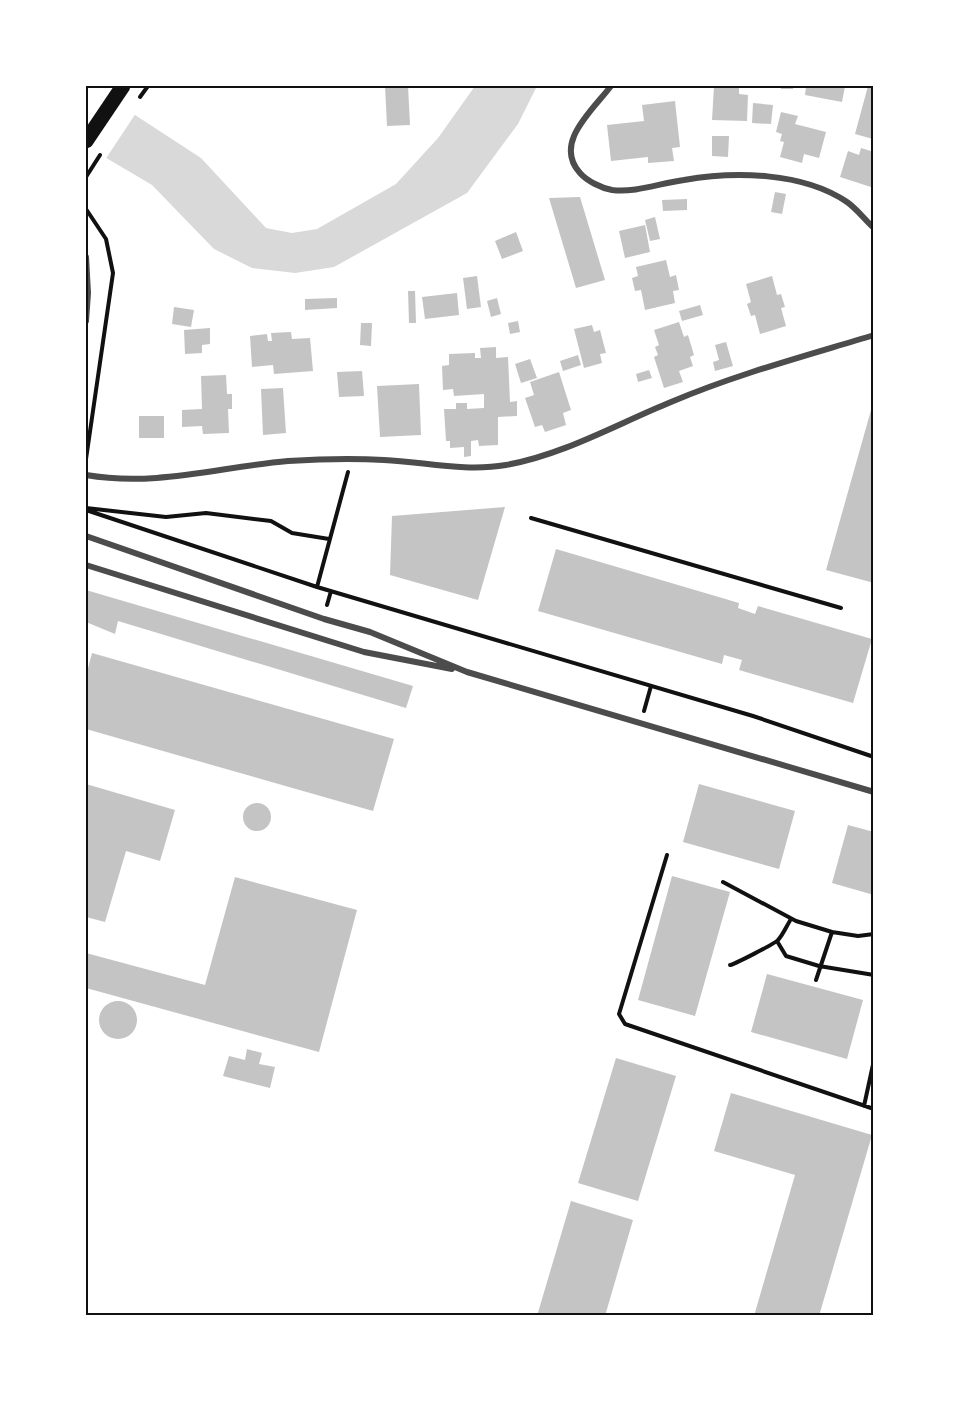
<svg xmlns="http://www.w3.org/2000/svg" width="959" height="1401" font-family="Barlow,sans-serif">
<rect width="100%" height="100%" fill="#fff"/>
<path fill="#d9d9d9" d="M475 86H537L518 124 467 193 334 267 295 273 252 268 214 249 152 185 86 146V89L135 115 201 158 266 228 292 233 317 229 396 184 438 138Z"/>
<path fill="#fff" d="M86 86 136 113 105 160 86 150Z"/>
<path fill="#c4c4c4" d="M385 86H408L410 125 387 126Z
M714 86H739V94L748 95 747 121 712 120Z
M781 86H793V89H781Z
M806 86H845L842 102 805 95Z
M868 86H874L873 139 855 134Z
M675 101 680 147 672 148 674 161 648 163V157L611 161 607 125 644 121 642 105Z
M753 103 773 105 771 124 752 123Z
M781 112 798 116 795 124 826 132 819 158 804 154 802 163 780 157 784 142 780 141 782 134 776 132Z
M712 136H729L728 157 712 156Z
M861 148 874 152V188L840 177 848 151 859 155Z
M775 192 786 194 782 214 771 212Z
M580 197 605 280 576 288 549 198Z
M687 199V210L663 211 662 200Z
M655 217 660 239 650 241 645 220Z
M645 225 650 252 625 258 619 231Z
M516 232 523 251 502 259 495 241Z
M666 260 670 277 676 275 679 290 673 291 675 303 645 310 641 290 635 291 632 278 638 276 636 267Z
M477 276 481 307 467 309 463 278Z
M772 276 777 295 781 294 785 307 781 308 786 326 760 334 755 315 751 316 747 304 751 302 746 284Z
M408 291H415L416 323H409Z
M457 293 459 315 425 319 422 297Z
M337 298V308L305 310V299Z
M497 298 501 314 491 317 487 301Z
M700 305 703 315 682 321 679 311Z
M174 307 194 310 191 327 172 324Z
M518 321 520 332 510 334 508 323Z
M679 322 684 337 688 335 694 355 690 357 693 366 679 371 683 382 664 388 654 357 658 355 655 347 659 345 654 330Z
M361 323H372L371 346 360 345Z
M592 325 594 332 600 330 606 353 600 354 602 363 584 368 574 329Z
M210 328V344L202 345V353L185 354 184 330Z
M291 332 292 339 310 338 313 371 274 374 273 365 252 367 250 336 267 334 268 341H272L271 333Z
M726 342 733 366 715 371 713 362 719 360 715 345Z
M496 347V358L508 357 510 402 517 401V416L498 417V445L479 446 478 440 471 441V456L464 457V447L450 448V441H446L444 409H456V403H467V409L484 408V394L454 396 453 389 443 390 442 366 449 365V354L475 353V358H481L480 348Z
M578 355 581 365 563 371 560 361Z
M530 359 537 378 521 383 515 364Z
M649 370 652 378 638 382 636 374Z
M362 371 364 396 339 397 337 372Z
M559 372 571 410 563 413 566 425 545 432 542 425 535 427 525 398 534 395 530 382Z
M226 375 227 394H232V409H228L229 433 203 434 202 426 182 427V410L202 409 201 376Z
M419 384 421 435 380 437 377 386Z
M283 388 286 433 263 435 261 389Z
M873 403H874V583L826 570Z
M139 416H164V438H139Z
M505 507 478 600 390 575 392 516Z
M556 549 739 603 738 608 755 614 758 606 872 639 853 703 739 670 742 660 724 655 722 664 538 611Z
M86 590 413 686 406 708 118 621 115 634 86 622Z
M92 653 394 739 373 811 86 729V676Z
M86 784 175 810 160 861 126 851 105 922 86 917Z
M699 784 795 811 779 869 683 842Z
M243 817a14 14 0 1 1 28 0a14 14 0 1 1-28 0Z
M848 825 874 832V895L832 883Z
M672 876 730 892 695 1016 638 1000Z
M235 877 357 910 319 1052 86 988V953L205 985Z
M767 974 863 1000 847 1059 751 1032Z
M99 1020a19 19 0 1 1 38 0a19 19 0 1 1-38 0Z
M247 1049 262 1053 259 1064 275 1067 270 1088 223 1076 229 1056 245 1060Z
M616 1058 676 1076 638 1201 578 1183Z
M731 1093 872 1135 819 1316H754L795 1175 714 1151Z
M571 1201 633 1220 605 1316H537Z"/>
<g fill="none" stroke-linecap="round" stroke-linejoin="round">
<path stroke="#111" stroke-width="4" d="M140 97 148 86
M86 177 100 155
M86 209 106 239 113 273 86 459
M86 508 166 517 206 513 271 521 292 533 329 539
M86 510 317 587 753 716 874 757
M531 518 841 608
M317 587 348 472
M327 605 331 591
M644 711 651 686
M667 855 619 1014 625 1024 874 1109
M723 882 796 921 832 932 858 936 874 934
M777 941 786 956 819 966 874 975
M730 965C733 965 776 943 778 940 783 935 787 925 791 919
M816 980 832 932
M864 1106 874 1060"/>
<path stroke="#4c4c4c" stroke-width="6" d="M611 86C592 111 553 143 580 173 587 181 601 188 612 190 635 193 661 183 684 180 734 171 803 172 847 202 857 209 865 220 874 228
M86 257 88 293 86 321
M86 475C156 487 219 467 288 461 319 459 352 458 384 460 425 462 465 472 506 465 563 455 617 424 671 402 737 374 805 356 874 335
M86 536 324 619 370 632 467 672 874 792
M86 565 364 652 452 669"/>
<path stroke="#111" stroke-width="15" d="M86 141 123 86"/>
</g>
<rect width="959" height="1401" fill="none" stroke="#ffffff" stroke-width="174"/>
<rect x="87" y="87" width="785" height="1227" fill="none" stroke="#111" stroke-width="2"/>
</svg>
